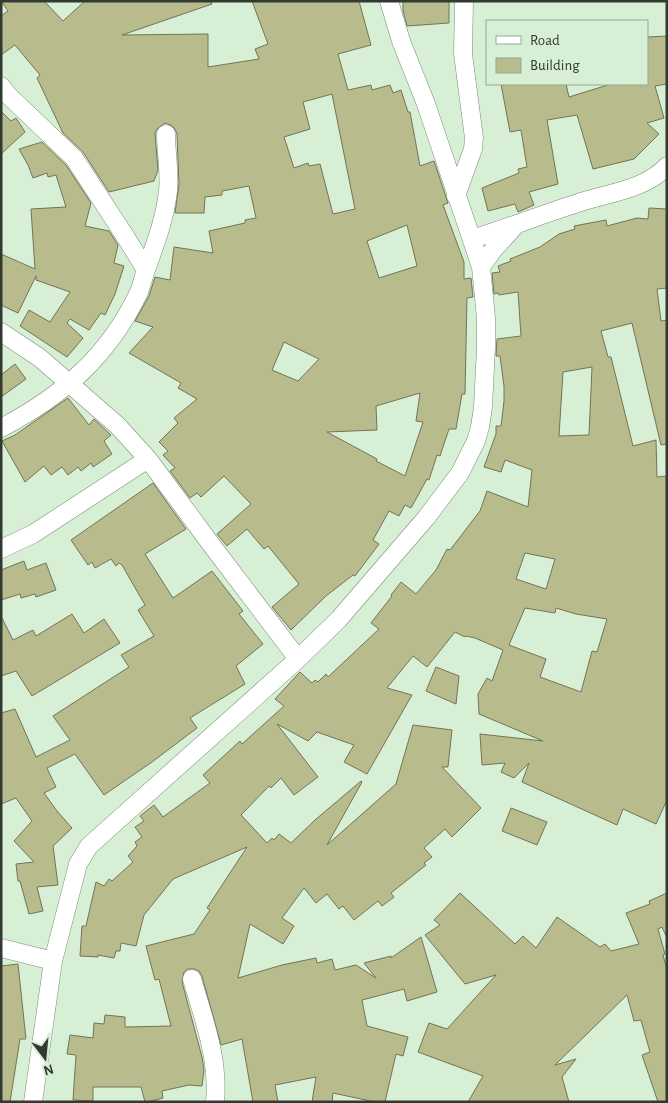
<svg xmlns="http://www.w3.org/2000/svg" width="668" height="1103" font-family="'Alegreya Sans',sans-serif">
<rect width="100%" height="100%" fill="#d7efd5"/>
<path fill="#b8bb8c" stroke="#727456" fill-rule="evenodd" d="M1 1H44L63 21 85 1H211L212 4 122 35 208 34V67L259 59 255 49 268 44 252 1H359L371 45 338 54 348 90 371 85 372 90 390 85 393 93 401 90 408 112H410L420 166 434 161 448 203 443 205 464 262V279L471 278 473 297 467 298 465 394H462L456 429H449L440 456 437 455 429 480 427 479 411 508 405 505 399 516 389 511 373 540 379 544 355 576 353 575 326 596 291 630 272 607 299 584 268 546 264 549 247 529 227 546 217 534 251 504 224 476 201 497 197 493 190 498 170 471 175 468 163 455 168 451 159 442 178 423 174 418 197 399 178 388 181 383 129 353 153 327 135 321 149 296 155 277 170 280 174 247 213 253 209 231 245 223V220L256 218 249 186 222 191V195L205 197 204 213H175L179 184 177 134 175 129 171 125 165 123 157 129 155 134 158 170 154 181 109 192 83 152 63 133 37 78 40 75 15 45 1 55V16L8 11ZM332 94 355 209 333 214 320 164 309 166 308 163 294 168 284 137 310 129 303 102ZM407 225 417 266 379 278 367 241ZM284 342 319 359 298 381 272 370ZM420 393 416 421 423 422 405 476 376 461 377 459 327 432 377 430 376 406Z
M403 1H449V23L407 26 403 11Z
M667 36V84L655 86 664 118 647 123 659 134 634 159 593 169 577 115 547 120 558 184 529 192 534 205 518 212 515 204 488 211 482 188 519 173 518 169 527 167 521 130 510 132 501 84H566L569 97 611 84H647V37Z
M1 111 11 121 16 118 25 132 1 154Z
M42 142 66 165 91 203 85 226 109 231 118 245 114 263 124 266 115 294 105 315 101 313 89 330 70 319 67 323 83 338 67 357 20 326 29 310 50 322 70 292 36 280V276L18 313 1 305V254L35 269 31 209 66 207 56 175 48 177 47 173 33 178 28 165 19 149Z
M649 208 667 209V288L657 289 661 321 667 320V444L661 445 632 323 601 331 608 357H611L633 446 656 440 657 477 667 476V800L656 824 623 809 617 825 522 782 529 763 514 778 501 772 505 763 482 765 480 734 543 741 479 714 478 694 487 678 492 681 503 650 475 638 466 636 465 637 455 632 427 667 413 656 387 688 412 695 367 774 344 762 354 745 317 732 308 741 277 724 318 777 294 795 281 778 271 788 269 786 241 815 267 843 272 838 274 840 279 834 291 843 315 820 361 781 362 782 327 845 396 784 413 725 452 730 448 767H442L481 808 452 837 445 829 424 848 432 857 424 863 426 865 391 893 394 897 382 906 378 901 354 920 343 906 339 909 327 894 316 903 304 888 282 918 294 926 283 944 250 924 238 978 282 965 316 958 317 963 332 959 335 970 356 965 376 978 364 963 391 956V958L421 937 437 992 407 1001 404 989 362 1000 367 1026 408 1037 403 1056 396 1054 385 1102H375L333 1093 332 1102H312L316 1077 275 1085 278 1102H253L242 1039 221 1045 202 976 199 971 194 969H188L184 972 182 982 202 1057 204 1070 202 1086 189 1085 162 1091 163 1098 147 1102H145L141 1087H93V1101L73 1100 76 1055 67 1054 70 1035 93 1038 94 1023 104 1024 105 1015 125 1017V1027L171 1026 159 979 155 980 146 946 194 934 210 910 207 908 247 847 173 879 144 915 136 946 121 943 120 951H116L114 958 98 955V957L80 956 82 926H86L96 882 104 886 109 879 112 881 133 862 128 856 137 846 135 842 142 837 135 827 144 821 140 816 154 805 163 817 210 783 203 775 240 741 242 744 284 706 275 699 299 673 300 672 312 683 315 680 318 682 326 674 328 677 379 629 371 623 392 596 391 595 401 582 416 594 436 570 447 549 450 550 480 511 487 491 528 507 532 470 505 460 501 472 484 467 496 434V426H501L504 401V386L500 356H496L497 339 521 336 518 292 499 295 498 293 494 294 492 273 500 272 498 266 511 261 510 259 540 247 559 234 575 229 574 226 606 220 607 226 637 218 648 219ZM592 367 589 435 559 436 563 372ZM525 553 555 559 546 589 516 579ZM525 608 555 613 556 608 576 614 607 619 597 652 592 651 581 692 540 677 546 659 509 645Z
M15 364 26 379 1 397V375Z
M68 398 89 425 94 419 111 435 104 441 112 454 93 467 91 463 81 471 78 467 68 475 62 467 51 475 44 466 25 482 2 441 15 435Z
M153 483 186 529 145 554 173 598 212 571 243 611 239 614 263 644 236 666 245 684 190 718 197 728 152 762 104 795 75 754 47 768 56 787 44 793 57 811 72 828 53 846 58 885 37 887 43 911 29 914 20 881H18L16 864 34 862 14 841 32 821 16 798 1 804V713L15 709 36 757 70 740 53 716 129 667 121 655 154 636 138 610 145 605 122 565 119 563 116 566 111 559 95 568 92 562 88 565 71 540Z
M24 561 27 570 46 563 56 590 36 597 35 594 21 598 20 594 1 600V570Z
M72 614 84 633 104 619 120 643 32 696 16 671 1 676V616L13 640 33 630 36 636Z
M436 667 459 676 456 704 426 691Z
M511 808 547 822 537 845 502 831Z
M460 893 515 944 523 936 536 948 557 917 600 947 605 944 611 951 639 944 626 913 650 904 649 901 667 893V938L662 927 658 929 665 954 663 955 667 970V1102H658L642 1055 650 1052 641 1020 634 1021 627 995 555 1065 576 1059 562 1077 569 1102H468L483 1076 418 1052 429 1023 447 1029 496 975 465 984 425 935 440 925 434 920Z
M18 964 26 1039H20L10 1102H1V966Z"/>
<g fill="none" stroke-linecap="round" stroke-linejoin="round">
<g stroke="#788e76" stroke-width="19">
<path id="minor" d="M1 86 8 95 74 158 125 236 146 270
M456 196 473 149 474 138 463 54 464 1
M472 239C508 228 543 214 578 203 607 193 645 190 667 166
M481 267 493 250 514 227
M1 332 40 358 117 425 148 459 213 547 298 659
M1 428C62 396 109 356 139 292 142 284 144 275 147 267 156 242 165 218 168 191 170 173 166 152 166 134
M1 549 33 534 148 459
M1 948 53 961
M192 979C204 1020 219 1059 215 1102
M33 1102 53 961 78 864 89 846 298 659 339 619 426 518 460 473 476 441 480 427 483 407 486 348V318L481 267 426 104 401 41 389 1"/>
</g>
<use href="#minor" stroke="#fff" stroke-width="18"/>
</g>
<rect width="668" height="1103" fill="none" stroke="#313a30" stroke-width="5"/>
<rect x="486" y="20" width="162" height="65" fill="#d7efd5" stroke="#95a793"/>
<rect x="496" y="36" width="25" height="8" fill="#ffffff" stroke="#95a793"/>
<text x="530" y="45" font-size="15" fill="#313a30">Road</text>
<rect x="496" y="58" width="25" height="15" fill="#b8bb8c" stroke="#95a793"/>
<text x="530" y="70" font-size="15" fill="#313a30">Building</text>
<g transform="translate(45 1058) rotate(164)" stroke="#d7efd5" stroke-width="4" paint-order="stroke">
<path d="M0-4L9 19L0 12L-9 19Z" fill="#313a30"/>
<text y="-8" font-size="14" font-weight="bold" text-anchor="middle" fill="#313a30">N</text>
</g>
</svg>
